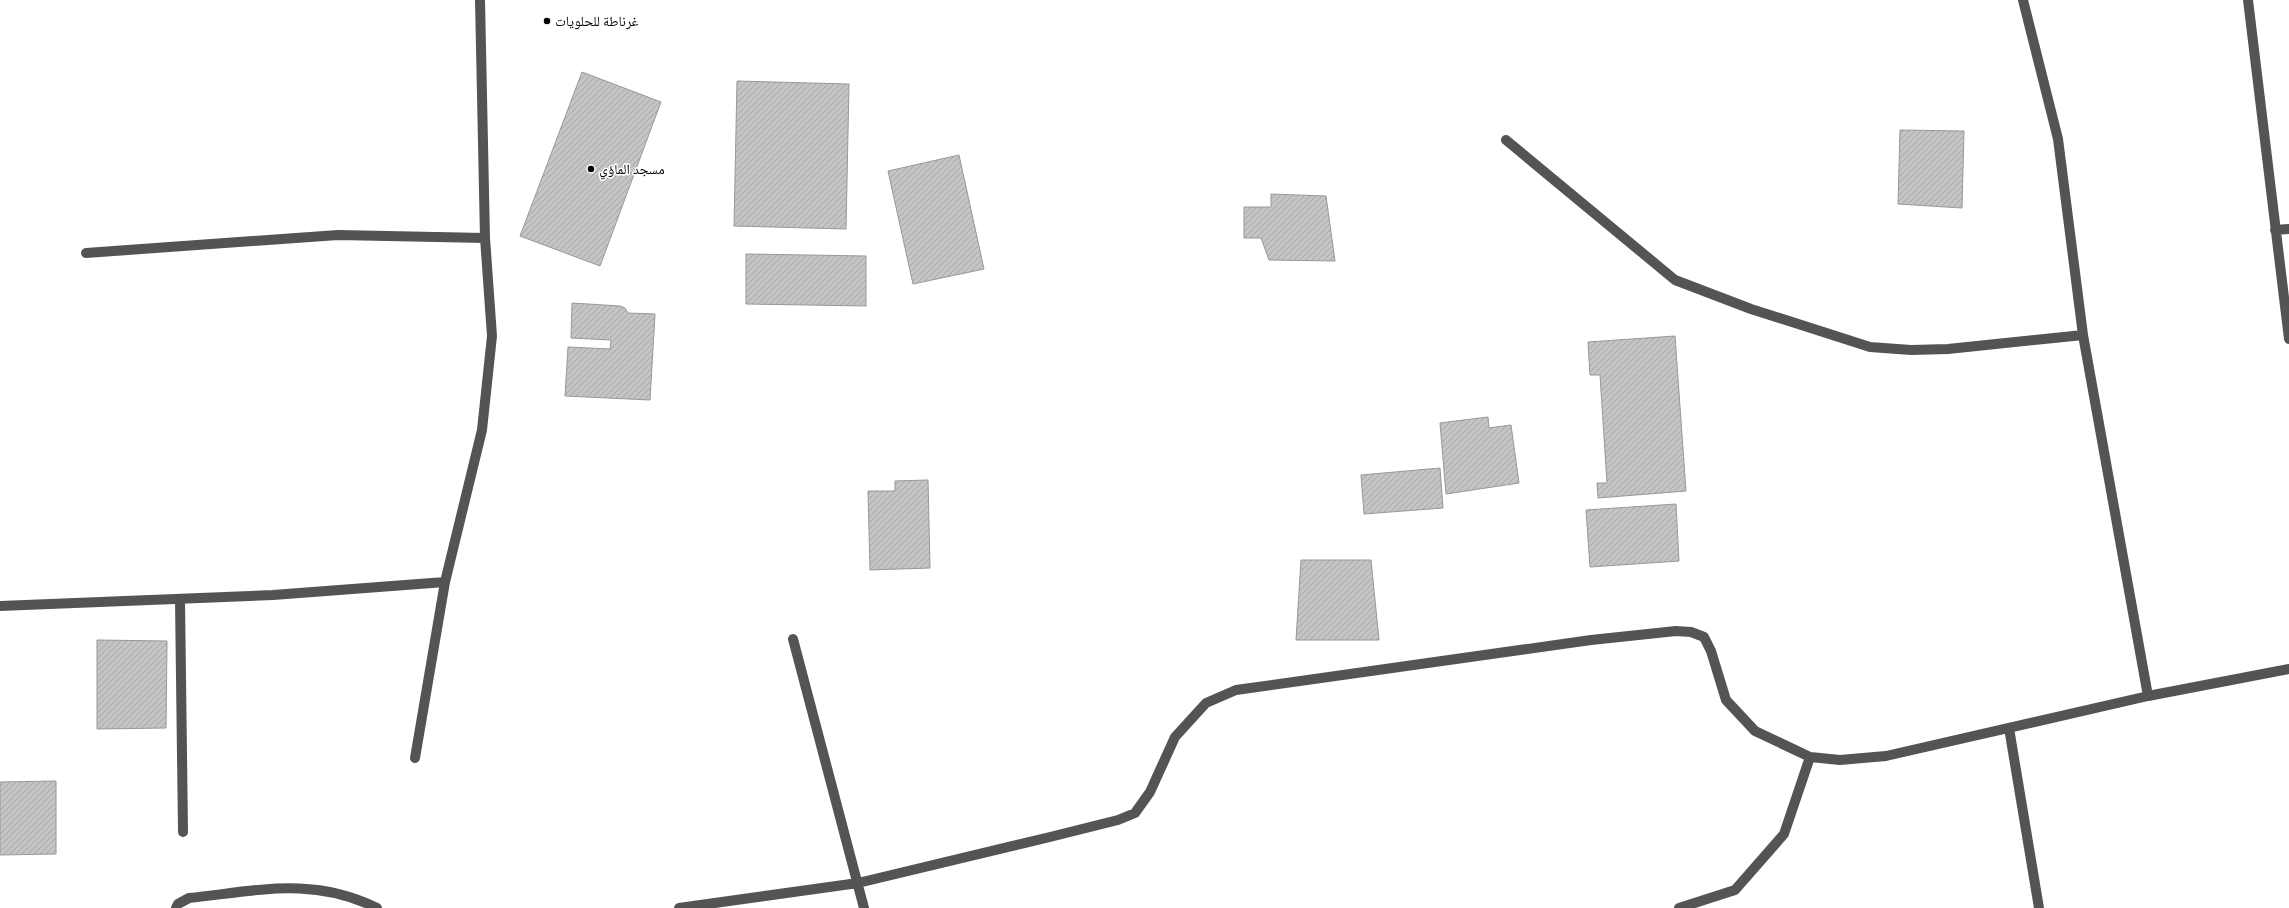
<svg xmlns="http://www.w3.org/2000/svg" width="2289" height="908" font-family="Signika,'Noto Naskh Arabic',sans-serif">
<defs>
<pattern id="building-hatch" width="6" height="6" patternUnits="userSpaceOnUse"><rect width="6" height="6" fill="#c4c4c4"/><path d="M-1 1l2-2M0 6l6-6M5 7l2-2" fill="none" stroke="#a7a7a7"/></pattern>
</defs>
<rect width="100%" height="100%" fill="#fff"/>
<path fill="url(#building-hatch)" stroke="#989898" d="M582 72 661 102 600 266 520 236Z
M737 81 849 84 846 229 734 226Z
M1900 130 1964 131 1962 208 1898 204Z
M959 155 984 269 913 284 888 171Z
M1271 194 1326 196 1335 261 1269 260 1261 238H1244V207H1271Z
M746 254 866 256V306L746 304Z
M572 303 620 306 625 308 628 313 655 314 650 400 565 396 568 347 610 349 611 340 571 338Z
M1675 336 1686 491 1598 498 1597 483H1607L1600 375H1590L1588 342Z
M1488 417 1489 428 1511 425 1519 483 1446 494 1440 423Z
M1440 468 1443 508 1364 514 1361 475Z
M928 480 930 568 870 570 868 491H895V481Z
M1676 504 1679 561 1590 567 1586 510Z
M1301 560H1371L1379 640H1296Z
M97 640 167 641 166 728 97 729Z
M56 781V854L0 855V782Z"/>
<g fill="none" stroke-linecap="round" stroke-linejoin="round">
<path stroke="#545454" stroke-width="10" d="M2023 0 2058 139 2083 335 2148 696
M2248 0 2289 339
M1506 140 1675 280 1751 309 1870 347 1911 350 1948 349 2083 335
M2275 230 2289 229
M86 253 338 235 485 238
M180 600 183 832
M0 606 273 595 445 582
M793 639 864 908
M2009 728 2039 908
M415 758 445 582 482 430 492 336 485 238 480 0
M176 908 178 904 189 898C257 891 312 876 377 908
M679 908 858 883 1050 837 1118 820 1135 813 1150 792 1175 737 1206 703 1236 690 1591 640 1676 631 1691 632 1704 637 1711 651 1726 700 1755 731 1810 757 1840 760 1886 756 2148 696 2289 669
M1679 908 1735 890 1784 834 1810 757"/>
</g>
<g fill="#000" stroke="#fff" stroke-width="1.5">
<circle cx="547" cy="21" r="4"/>
<circle cx="591" cy="169" r="4"/>
</g>
<g text-anchor="middle" dominant-baseline="central" stroke-width="3" stroke-linejoin="round" paint-order="stroke">
<g font-size="14" fill="#000" stroke="#fff" text-anchor="start">
<text x="555" y="21">غرناطة للحلويات</text>
<text x="599" y="169">مسجد الماؤي</text>
</g>
</g>
</svg>
